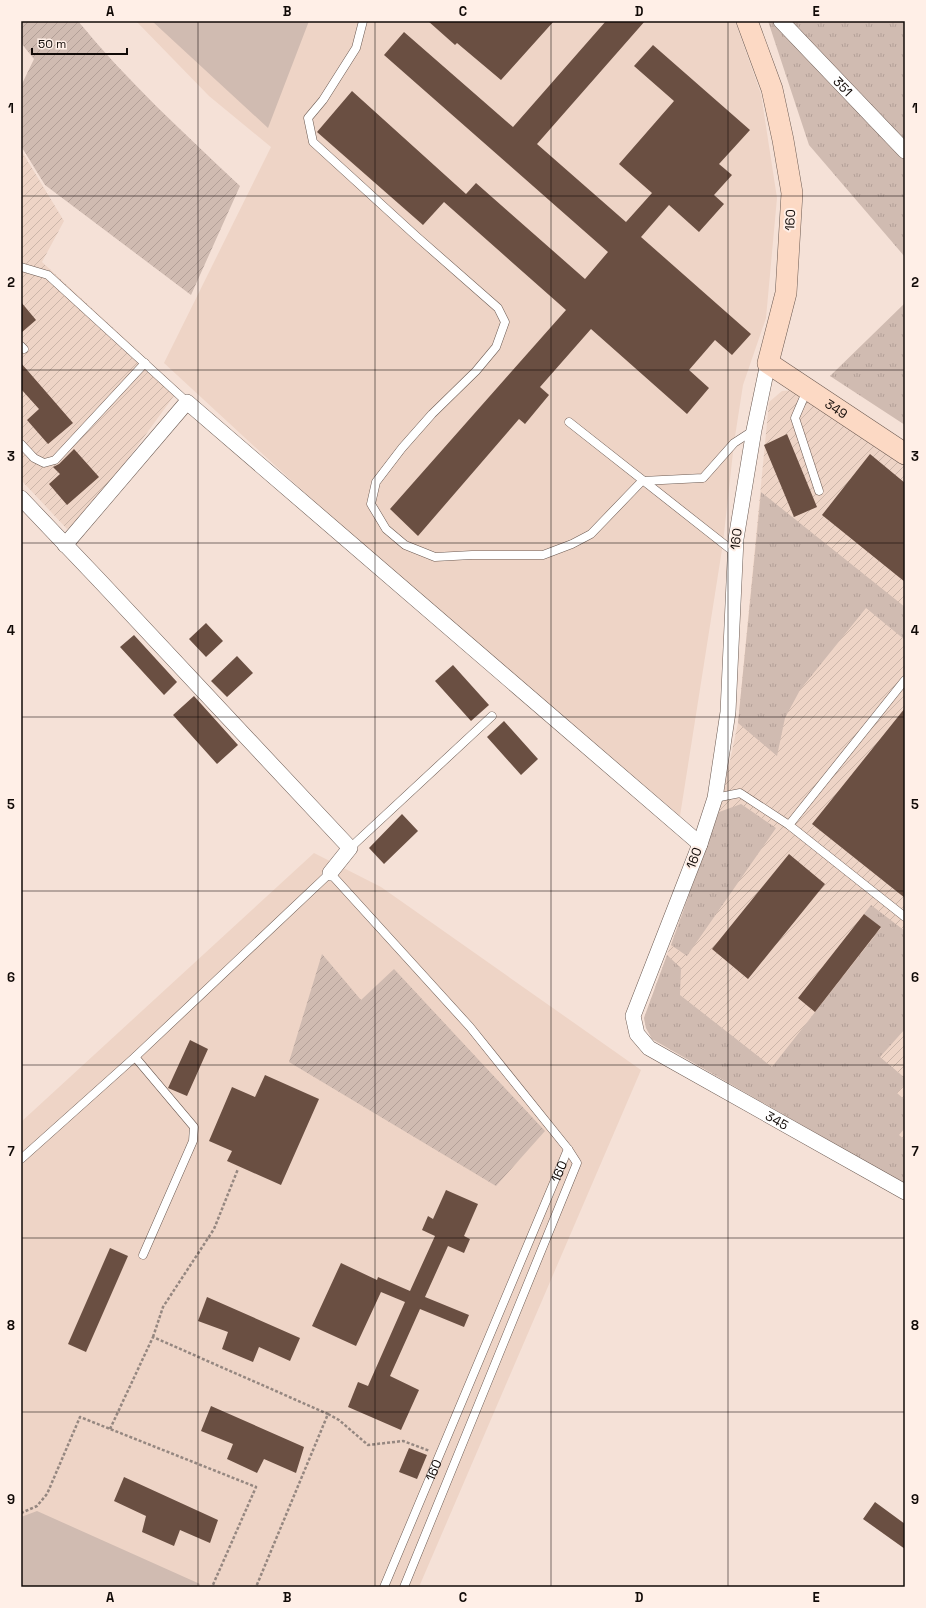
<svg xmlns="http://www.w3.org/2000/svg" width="926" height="1608" font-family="'Space Grotesk',sans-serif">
<defs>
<pattern id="industrial-furrows" width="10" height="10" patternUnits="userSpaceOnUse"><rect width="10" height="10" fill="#eed4c6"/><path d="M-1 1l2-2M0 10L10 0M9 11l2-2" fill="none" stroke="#cbb5a9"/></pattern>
<pattern id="grass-tufts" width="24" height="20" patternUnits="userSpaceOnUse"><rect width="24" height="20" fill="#d0bbb1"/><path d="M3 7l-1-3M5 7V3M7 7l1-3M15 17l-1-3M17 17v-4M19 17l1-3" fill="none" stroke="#b29f97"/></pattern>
<pattern id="garden-furrows" width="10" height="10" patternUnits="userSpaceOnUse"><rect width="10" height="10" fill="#d0bbb1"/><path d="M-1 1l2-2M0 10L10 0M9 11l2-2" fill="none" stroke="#b29f97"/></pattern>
</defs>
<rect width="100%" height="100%" fill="#f5e1d7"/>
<path fill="#eed4c6" d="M136 21H735L761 94 777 198 766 318 743 385 734 443 723 543 680 816 332 518 164 363 271 147 209 96Z
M314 853 381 887 641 1070 419 1587H21V1122Z"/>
<path fill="url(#industrial-furrows)" d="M21 150 64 221 42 262 179 389 89 512 67 529 21 480Z
M808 389 905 454V1184L652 1039 646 1028 644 1018 719 812 738 723 769 402 782 391Z"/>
<path fill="url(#grass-tufts)" d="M768 21H905V257L809 145Z
M905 303V425L830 376Z
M761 492 905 607V640L866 608 800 690 785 718 777 756 738 723Z
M741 804 776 828 687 956 671 945 719 812Z
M871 905 905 931V1029L880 1057 905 1078V1084L897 1093 905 1100V1128L899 1135 905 1140V1184L652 1039 646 1028 644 1018 667 955 681 968 680 995 772 1067 881 928 864 914Z"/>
<path fill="url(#garden-furrows)" d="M21 21H78C127 81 184 133 240 186L191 295 45 185 21 146V86L34 59 21 43Z
M322 954 361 1000 394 969 545 1131 496 1186 289 1062Z"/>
<path fill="#d0bbb1" d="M152 21H309L268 128Z
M37 1511 200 1584 199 1587H21V1517Z"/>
<path fill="#6a4f42" d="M428 21H554L501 80 457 43 455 45Z
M606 21H645L537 144 626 222 652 193 619 164 674 101 634 66 653 45 750 130 719 164 732 175 714 195 724 204 699 232 669 205 641 237 751 334 732 355 715 340 689 370 709 388 687 414 591 329 540 387 549 395 525 424 519 419 418 536 390 509 566 310 444 202 423 225 317 132 352 91 466 194 476 183 585 279 608 252 384 55 404 32 513 127Z
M21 302 36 320 21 333Z
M21 363 73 423 48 444 27 420 39 409 21 389Z
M787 434 817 507 794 517 764 445Z
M74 449 99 477 67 505 49 484 60 474 53 467 59 464Z
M870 454 905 483V582L822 515Z
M206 623 223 641 206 657 189 639Z
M134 635 177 682 164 695 120 647Z
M237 656 253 673 227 697 211 681Z
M453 665 489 705 471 721 435 681Z
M194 696 238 745 217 764 173 715Z
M905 708V898L812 824Z
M504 721 538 759 521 775 487 737Z
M402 814 418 831 384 864 369 848Z
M789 854 825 884 748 979 712 949Z
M864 914 881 927 815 1012 798 998Z
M190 1040 208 1049 187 1096 168 1088Z
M265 1075 319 1099 281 1185 227 1161 232 1151 209 1141 232 1087 255 1097Z
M446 1190 478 1204 464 1236 470 1239 464 1253 448 1246 425 1297 469 1315 464 1327 420 1309 390 1376 419 1390 401 1430 348 1407 358 1382 368 1386 405 1302 381 1292 356 1346 312 1326 341 1263 377 1280 378 1277 410 1291 435 1236 422 1230 428 1216 433 1219Z
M110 1248 128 1256 86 1352 68 1344Z
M207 1297 300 1338 290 1361 259 1347 253 1362 222 1349 228 1332 198 1321Z
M211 1406 304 1447 296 1473 264 1459 257 1473 227 1459 233 1444 201 1431Z
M409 1448 427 1455 417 1479 399 1472Z
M124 1477 218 1520 210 1543 180 1530 174 1546 142 1532 146 1516 114 1501Z
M875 1502 905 1524V1549L863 1519Z"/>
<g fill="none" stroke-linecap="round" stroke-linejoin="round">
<g stroke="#6b5a52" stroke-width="9">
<g id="lane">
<path d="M363 21 356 48 323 100 308 118 313 142 416 236 498 308 505 322 496 347 476 371 432 414 402 448 376 482 371 504 386 529 405 545 435 557 472 555H543L572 544 591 534 642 481 703 478 734 443 754 430"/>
<path d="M21 267 48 275 187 402"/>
<path d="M21 346 24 349"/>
<path d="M807 390 795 418 819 491"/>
<path d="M569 422 734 552"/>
<path d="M21 444 34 458 44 463 55 460 145 363"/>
<path d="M905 680 789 825 905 917"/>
<path d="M715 798 740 793 789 825"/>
<path d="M350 848 492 716"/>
<path d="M135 1057 194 1127 193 1141 143 1255"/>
<path d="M21 1159 135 1057 330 873 470 1027 568 1149 577 1163 404 1587"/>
<path id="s1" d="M384 1587 568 1149"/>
</g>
</g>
<g stroke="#6b5a52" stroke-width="16">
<g id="street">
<path id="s2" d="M781 21 905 151"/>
<path id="s3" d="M768 363 754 430 736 539 728 712 715 798 700 844 633 1016 637 1034 649 1048 905 1192"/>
<path d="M21 498 100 581 350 848 330 873"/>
<path d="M65 545 187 402 700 844"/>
</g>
</g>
<g stroke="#6b5a52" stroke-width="22">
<g id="secondary">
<path id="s4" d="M747 21 772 89 783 140 792 193 786 293 768 363 905 454"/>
</g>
</g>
<path stroke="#958780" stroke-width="2.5" stroke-dasharray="3 2" stroke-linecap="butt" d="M153 1337 163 1307 214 1229 238 1169
M328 1414 339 1420 368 1445 403 1441 430 1451
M110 1429 153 1337 328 1414 256 1587
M21 1513 37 1506 47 1494 80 1417 256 1487 212 1587"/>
<use href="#lane" stroke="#fff" stroke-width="8"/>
<use href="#street" stroke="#fff" stroke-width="15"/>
<use href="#secondary" stroke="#fcd9c4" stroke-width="21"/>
</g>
<path fill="none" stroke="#110a07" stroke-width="1" stroke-opacity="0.55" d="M198 21V1587M375 21V1587M551 21V1587M728 21V1587M21 196H905M21 370H905M21 543H905M21 717H905M21 891H905M21 1065H905M21 1238H905M21 1412H905"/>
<g text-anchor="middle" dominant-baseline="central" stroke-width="4" stroke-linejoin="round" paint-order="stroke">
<g font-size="13" fill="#110a07" stroke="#ffefe7">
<text stroke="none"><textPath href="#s2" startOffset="90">351</textPath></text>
<text transform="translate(790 220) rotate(-87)">160</text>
<text stroke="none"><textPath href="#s4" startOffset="433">349</textPath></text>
<text transform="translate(736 539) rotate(-83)">160</text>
<text transform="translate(694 858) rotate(-69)">160</text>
<text stroke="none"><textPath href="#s3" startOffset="856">345</textPath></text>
<text stroke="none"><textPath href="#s1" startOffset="451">160</textPath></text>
<text stroke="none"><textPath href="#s1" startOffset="127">160</textPath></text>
</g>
</g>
<rect width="926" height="1608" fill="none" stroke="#ffefe7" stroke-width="44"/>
<path d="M32 48v6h95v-6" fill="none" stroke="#110a07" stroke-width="2"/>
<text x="38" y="48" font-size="12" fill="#110a07" stroke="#ffefe7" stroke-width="3" paint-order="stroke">50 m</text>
<rect x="22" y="22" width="882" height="1564" fill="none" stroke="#110a07" stroke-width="1.5"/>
<g font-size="13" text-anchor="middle" font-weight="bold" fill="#110a07">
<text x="110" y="16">A</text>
<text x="287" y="16">B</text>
<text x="463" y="16">C</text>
<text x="639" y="16">D</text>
<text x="816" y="16">E</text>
<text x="11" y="113">1</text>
<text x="915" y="113">1</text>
<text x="11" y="287">2</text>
<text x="915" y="287">2</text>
<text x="11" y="461">3</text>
<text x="915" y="461">3</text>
<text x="11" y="635">4</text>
<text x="915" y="635">4</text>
<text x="11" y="809">5</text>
<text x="915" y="809">5</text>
<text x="11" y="982">6</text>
<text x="915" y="982">6</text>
<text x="11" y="1156">7</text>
<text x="915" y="1156">7</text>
<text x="11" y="1330">8</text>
<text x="915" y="1330">8</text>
<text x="11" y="1504">9</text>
<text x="915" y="1504">9</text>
<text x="110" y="1602">A</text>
<text x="287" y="1602">B</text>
<text x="463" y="1602">C</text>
<text x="639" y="1602">D</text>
<text x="816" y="1602">E</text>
</g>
</svg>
